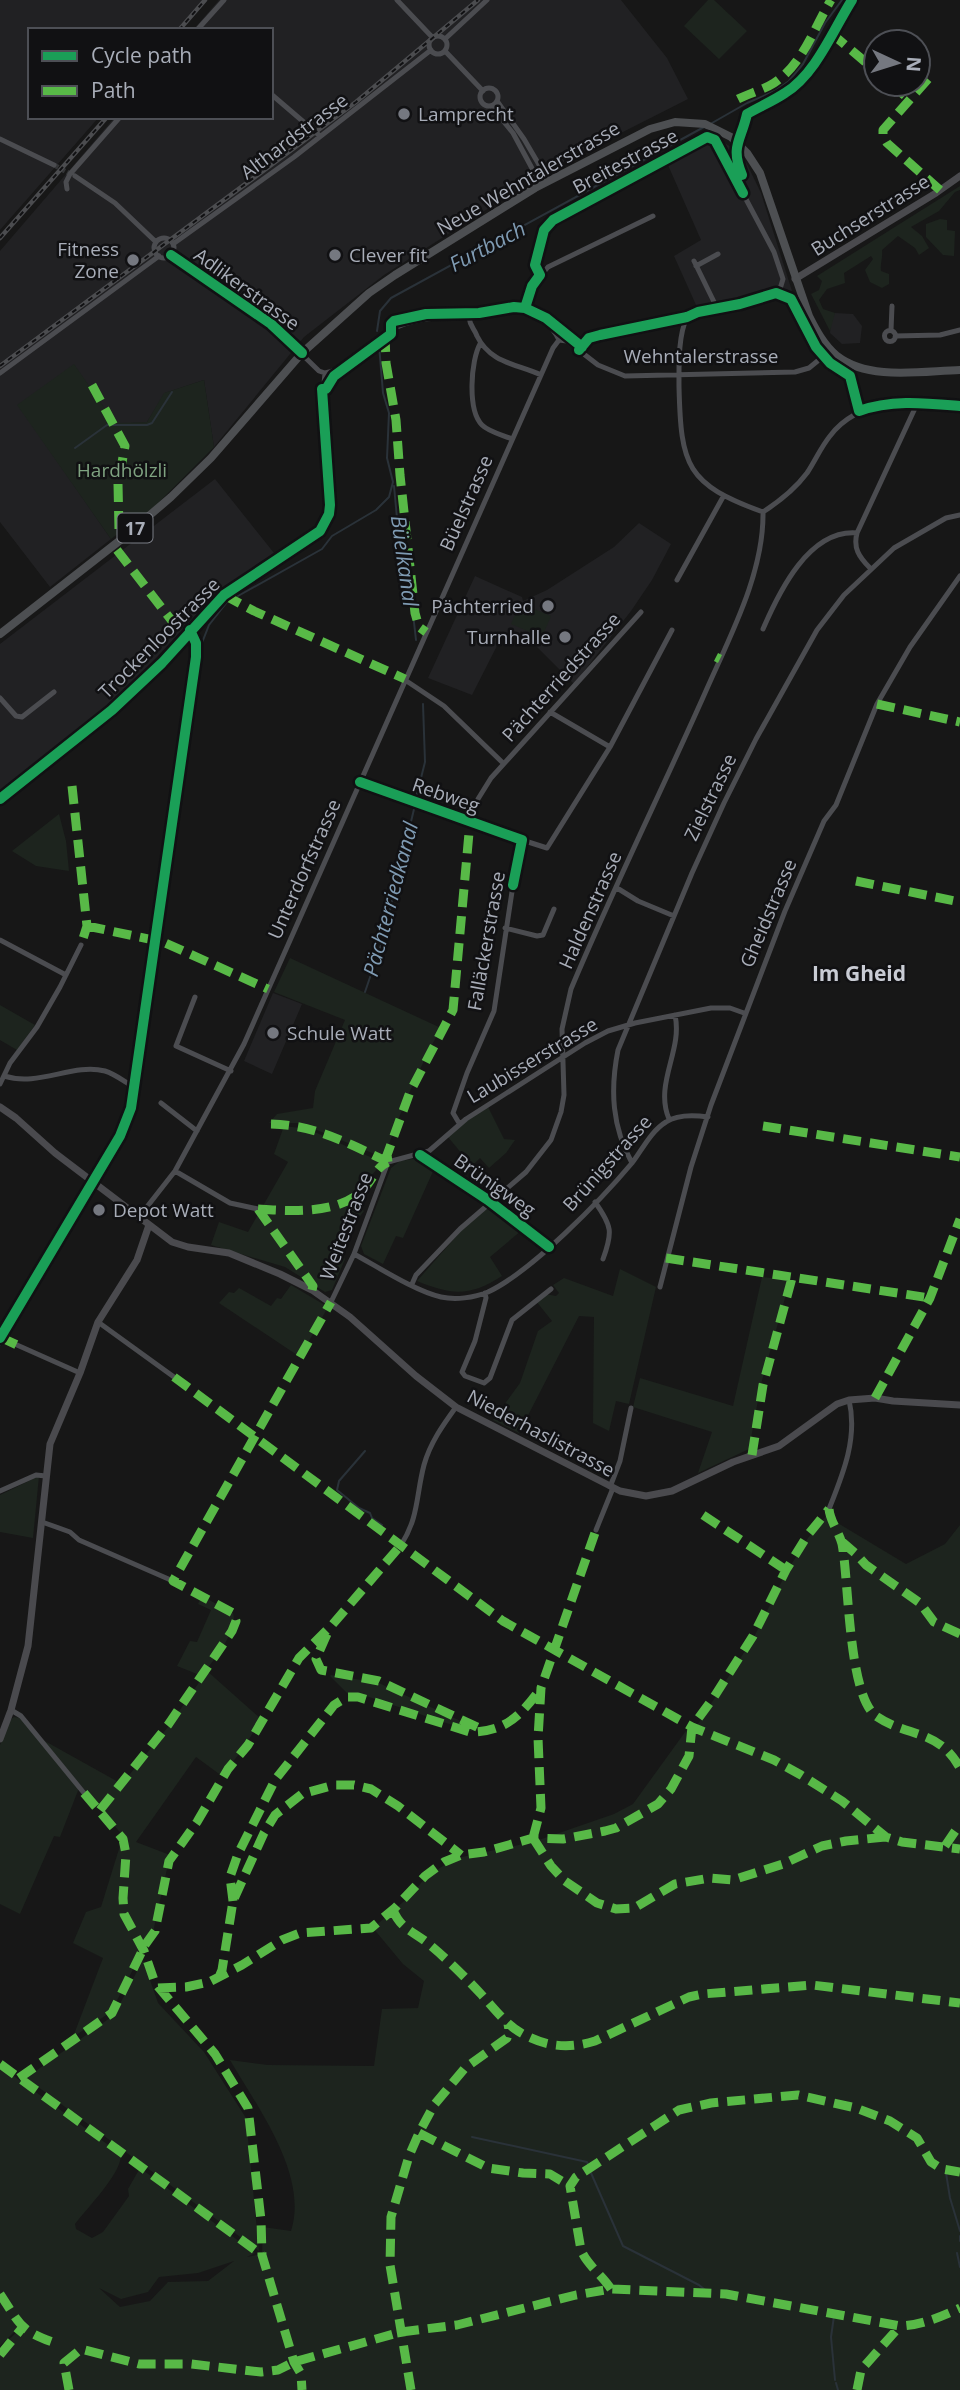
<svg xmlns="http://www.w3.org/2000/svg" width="960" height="2390" font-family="'Open Sans',sans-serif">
<rect width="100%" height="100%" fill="#171717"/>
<path fill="#212123" d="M0 0H202L176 30H30V117H99L0 230Z
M219 0H621L667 58 688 99 550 169 384 275 304 337 214 447 204 380 165 393 147 422 115 424 74 365 43 441 111 539 50 587 0 522V251L115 117H271V30H193Z
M708 133 731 147 746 162 761 193 792 291 775 299 701 316 674 256 701 240 664 156Z
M835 313 853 314 862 326 860 343 842 344 830 333 831 320Z
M215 479 274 553 219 591 110 707 0 792V644Z
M639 523 671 544 652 580 631 611 574 684 521 631 516 641 502 636 472 695 428 678 475 576 522 597 523 601 547 590 614 547Z
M273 993 302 1004 272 1074 244 1061Z"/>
<path fill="#1d241e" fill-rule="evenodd" d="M708 0H714L747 31 719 59 684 26Z
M960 186V190L955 192 939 211 911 227 922 236 929 248 919 255 915 248 898 236 882 250C883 258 880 263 881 271L889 274V284L882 288 870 282 865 270 873 259 871 256 844 273 845 283 827 289 819 300 823 309 835 313 830 331 811 294 819 290 822 281 817 276Z
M940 219 947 220V230L955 231 954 256 943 255 926 237V224Z
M74 364 115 423 147 422 164 393 204 380 214 447 154 507 111 539 17 405Z
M520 603 551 616 542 637 511 624Z
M59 814 66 841 69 871 36 866 12 851Z
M290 958 441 1028C418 1070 400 1112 384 1158L300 1123H269L277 1114 313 1108 315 1091 345 1020 274 992Z
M0 1005 35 1025 17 1050 0 1040Z
M488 1107 504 1139 515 1140 506 1153 489 1168 480 1158 472 1166 448 1137 470 1118Z
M284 1126 308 1129 377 1160 380 1165 361 1189 350 1197 364 1211 348 1232 340 1255 345 1259 332 1290 325 1292 285 1267 211 1245 219 1222 248 1232 288 1162 274 1154Z
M421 1158 435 1167 403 1238 396 1236 383 1264 364 1254 361 1246 391 1168 400 1161Z
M491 1205 522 1230 490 1257 502 1276C470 1297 451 1295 417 1281L461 1231Z
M620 1269 656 1287 629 1404 616 1401 609 1431 593 1423 594 1317 579 1316 519 1433 493 1420 520 1383 538 1331 552 1321 536 1301 545 1294 556 1296 559 1293 553 1285 564 1278 613 1296Z
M762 1277 790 1280 761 1384 749 1449 698 1473 712 1432 633 1407 640 1378 733 1406Z
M291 1285 328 1307 300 1357 219 1303 229 1292 234 1293 239 1288 271 1306 277 1298 281 1299Z
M39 1476 33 1538 0 1532V1495Z
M826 1516 906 1564 945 1544 960 1525V2390H0V2348L19 2330 17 2329 0 2346V2066L118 2152 121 2157C118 2177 88 2207 75 2224L76 2229 92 2238 103 2232 129 2196 128 2189 140 2168 255 2253 247 2257 262 2254 263 2227 291 2231C309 2175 257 2107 230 2060L268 2065 374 2066 382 2009 418 2008 424 1981 403 1964 373 1928 410 1896 426 1877 446 1864 462 1857 533 1842 614 1814 633 1804 688 1728 696 1727 754 1637 787 1571 808 1538ZM234 2261 208 2281 168 2282 150 2301 120 2307 99 2288 121 2299 148 2292 159 2277 198 2273Z
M202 1596 233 1613C239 1631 212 1661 202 1676L177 1666 190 1641 197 1642 211 1610 198 1604Z
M207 1671 261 1719 245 1746 222 1776 196 1757 136 1842 170 1855 152 1937 144 1943 142 1952 111 2012 73 2037 103 1958 73 1943 86 1912 101 1907 123 1836 43 1740 122 1784 168 1727Z
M331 1675 379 1683 480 1730 470 1731 369 1697 348 1694 330 1676Z
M14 1717 20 1718 79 1788 60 1837 54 1836 20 1914 0 1904V1745L10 1720Z
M143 1960 158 2003 204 2052 246 2118 259 2251 26 2078 114 2015Z"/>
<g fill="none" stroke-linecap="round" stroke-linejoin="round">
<path stroke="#2a3239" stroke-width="2" d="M712 123 747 103 775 91 789 81 803 64 825 23 842 0
M377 331 380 311 391 298 704 127
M75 448 107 425H147L152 423 172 392
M394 486 398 529 405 543 416 640
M238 596 322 549 332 536 376 510 389 497 393 482 387 458 389 413 383 393 379 345
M416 798 425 762 423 704
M158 936 198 653 209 625 227 602
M365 992 382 942 415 805
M100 1176 123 1137 135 1104 157 942
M5 1336 93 1188
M0 1345 2 1341
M365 1451 339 1481 337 1490 359 1508 370 1513 372 1518 382 1525
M472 2137 587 2162 589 2167
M591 2173 623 2246 699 2285 704 2289
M946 2173 950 2198 960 2231
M960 2236V2241
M957 2253 960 2267
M834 2316 831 2337 835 2380
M836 2383 838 2390"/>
<path stroke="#343537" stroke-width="5" stroke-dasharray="5 2.5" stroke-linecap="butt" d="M54 165 72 175"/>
<path stroke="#4b4c50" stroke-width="5" d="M397 0 433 38
M197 30 224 0
M429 45a9 9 0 1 1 18 0a9 9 0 1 1-18 0Z
M445 39 487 0
M445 51 483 91
M480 97a9 9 0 1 1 18 0a9 9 0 1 1-18 0Z
M271 94 320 136
M497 101 524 139 548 180
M491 106 513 133 541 185
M0 139 54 165
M75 176 115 203 156 242
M67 189 66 182 70 174 120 117
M154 248a10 10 0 1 1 20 0a10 10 0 1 1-20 0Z
M173 244 294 157 431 50
M171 255 271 324 319 371 325 373C350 369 369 342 391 330 420 314 449 319 480 316 494 315 509 309 523 311 539 314 552 325 559 340L567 341 598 365 625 376 795 372 809 368 831 350
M694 261 717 308
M696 266 718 254
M540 275 535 265 544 230 553 220 707 137H713L774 252 783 279 780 289 769 296 698 312 687 317C678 336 679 365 679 387 681 466 686 484 763 512
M524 311 532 286 548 267 653 216
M469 317C470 327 474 328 477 336 490 363 517 364 541 375
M891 330 892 306
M884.5 336a5.5 5.5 0 1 1 11 0a5.5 5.5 0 1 1-11 0Z
M895 336 940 335 960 330
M480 344C471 360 467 410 482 425 489 432 503 435 512 439
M0 373 159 256
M763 512C780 501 795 489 807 473 815 461 821 447 830 436 861 395 915 402 960 406
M870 568C859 557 853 548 857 533L917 404
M677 580 723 497
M763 629C779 592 809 529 857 533
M405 680 444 706 503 763
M0 698 16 716 22 717 54 692
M550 712 610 747
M0 799 112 710 162 663 224 595 320 531 329 514 330 505 322 406 325 373
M470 822 478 799 491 778 641 612
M522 840 547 848 610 747 672 630
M617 888 638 901 674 916
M505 928 537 936 543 935 554 909
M0 940 66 975
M195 997 176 1046 231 1071
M4 1076C39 1087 72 1063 105 1071 115 1074 125 1082 134 1087
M0 1084 10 1063 37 1027 60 987 81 945
M161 1103 197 1131
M669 1119C654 1083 683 1051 675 1015
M459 1123 453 1113 467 1073 494 1011 513 885
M632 1163C612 1127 610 1090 618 1050L692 873 724 803 756 739 817 630 844 595 894 548 946 518 960 515
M175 1171 230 1203 258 1209
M595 1202C612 1226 613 1232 603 1259
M139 1217 175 1171 244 1044 553 348 559 340
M354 1254C378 1267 415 1291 441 1297 455 1300 474 1298 488 1292 531 1272 601 1200 632 1163 642 1150 651 1131 666 1122 678 1114 694 1115 708 1117
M412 1284 416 1275 460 1229 526 1172 551 1140 561 1112 564 1095 562 1029 571 989C613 889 661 792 705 693 729 638 764 574 763 512
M660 1287 691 1167 711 1105 785 911 824 821 836 805 877 704 910 647 960 576
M485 1293 486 1298 475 1341 462 1372 465 1376 484 1383 490 1378 512 1320 551 1289
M331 1302 354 1254 388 1162 429 1151 466 1119 585 1043 608 1031 635 1023 711 1008H730L744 1013
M98 1322 174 1377
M17 1345 80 1373
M610 1487 620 1461 631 1408
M0 1491 36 1475 46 1476
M829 1509C843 1474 858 1438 849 1400
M42 1522 70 1532 79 1540 173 1581
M596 1530 613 1488
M401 1545C419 1517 416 1495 424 1465 430 1443 443 1425 456 1407
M11 1710 21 1716 84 1793"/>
<path stroke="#4a4a4e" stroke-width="7" d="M795 279 936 193 960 176
M0 1107 16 1118 55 1153 172 1242 188 1247 229 1253 280 1274 312 1290 350 1317 416 1376 456 1407 620 1491 646 1496 672 1491 733 1462 779 1446 837 1404 849 1400 875 1398 893 1401 960 1405
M0 1739 11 1710 28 1646 50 1444 80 1373 98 1322 137 1260 149 1225"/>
<path stroke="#4d4f52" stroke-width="8" d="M0 634 123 538 171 497 211 458 302 353 369 293 395 275 535 188 650 129 675 122 705 124 731 137 747 153 760 173 809 316C816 330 824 345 837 356 869 381 922 371 960 370"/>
<g stroke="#4b4c4f" stroke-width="4.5">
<path id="rail" d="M179 30 205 0
M0 238 107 117
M0 366 356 102 478 0"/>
</g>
<use href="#rail" stroke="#111113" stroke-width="2" stroke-dasharray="5" stroke-linecap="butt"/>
<path stroke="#58b947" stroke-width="9" stroke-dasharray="18 9" stroke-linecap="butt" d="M831 33 876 71
M928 79 883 130V136L887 143 941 191
M891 84 910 100
M738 99C750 93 763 90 774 83 803 64 814 28 831 0
M385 334 386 363 396 420 400 475 415 613 419 627 426 632
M92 385 125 446 118 484 119 530 123 538
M117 550 182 634
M224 595 254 611 405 679
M716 657 720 659
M877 704 960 722
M72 786 87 926 81 945
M856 881 960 902
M87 926 163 942 268 989
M271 1124C316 1125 347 1143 388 1162
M763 1126 960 1157
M388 1162 387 1155 410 1092 453 1010 470 822
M258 1209C290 1211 338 1215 363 1190 372 1181 376 1167 388 1162
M258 1209 313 1286 312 1290
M666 1258 930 1298
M0 1337 17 1345
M174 1377 503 1621 692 1727 774 1760 801 1775 842 1801 886 1837 902 1842 960 1849
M875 1398 930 1298 960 1219
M752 1455 763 1385 792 1278
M829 1509C830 1521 839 1532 842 1544 849 1580 848 1695 876 1716 908 1738 938 1728 960 1768
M703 1515 786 1570
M841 1541 855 1553 866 1565 920 1603 934 1622 960 1634
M327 1634 316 1659 321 1670 379 1681 479 1728
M84 1793 123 1839 126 1854 123 1898 124 1914 144 1951 155 1983 215 2054 248 2108 261 2220 262 2255 294 2362 301 2374 302 2390
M100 1810 168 1725 232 1631 236 1621 233 1613 173 1581 331 1302
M533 1838 551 1866 565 1881 597 1903 616 1909 634 1908 675 1884 710 1878 733 1880 783 1864 822 1846 846 1841 886 1837
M533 1838 541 1808 538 1738 541 1688 596 1530
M945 1846 960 1824
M233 1901 230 1877 238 1854 275 1780 334 1705 347 1697H358L470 1732C506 1732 521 1715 541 1688
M393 1910C401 1930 414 1931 430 1945 448 1960 464 1976 480 1993 493 2007 506 2025 523 2034 547 2047 569 2049 595 2041L689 1997 703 1994 812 1985 960 2003
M219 1977 222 1970 233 1901 264 1833 275 1815 302 1794 334 1785H354L371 1789 398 1806 461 1855
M158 1988 186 1987 209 1982 242 1965 282 1940 300 1933 371 1928 395 1908 425 1876 444 1862 461 1855 484 1852 533 1838 563 1839 605 1831 616 1828 658 1804 671 1789 689 1756 692 1727 714 1697 753 1636 786 1570 807 1536 829 1509
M0 2064 262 2255
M19 2078 112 2013 145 1945 155 1931 169 1861 197 1822 228 1769 248 1745 299 1658 332 1625 401 1545
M419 2133 488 2168 523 2173 550 2174 570 2186
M611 2289C602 2275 587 2265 581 2250L570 2186 576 2177 679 2110 711 2103 798 2095 856 2108 890 2121 917 2138 931 2162 942 2169 960 2172
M0 2294C21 2326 20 2331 58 2344
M0 2355 22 2328
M69 2390 64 2363 81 2349 139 2364H191L261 2372 278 2370 294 2362 401 2332 457 2325 576 2295 611 2289 726 2294 900 2326C922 2325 940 2317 960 2308
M411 2390 390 2265 391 2217 409 2156 419 2133 434 2105 465 2068 507 2038 509 2030 508 2024
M857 2390 861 2370 900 2326"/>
<g stroke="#111113" stroke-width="15">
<path id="cycleway" d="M742 175C730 146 741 141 747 114 759 107 773 101 785 93 816 74 833 30 852 0
M171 255 271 324 302 353
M525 308 532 286 540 275 535 265 544 230 553 220 707 137 715 140 743 193
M579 350 589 338 600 335 687 317 698 312 740 304 776 293 791 299 816 347 830 363 850 376 859 411C891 399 926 403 960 406
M360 782 522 840 513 885
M0 799 112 710 162 663 224 595 320 531 329 514 330 505 322 389H326L334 376 391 334V324L394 321 426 314 479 313 514 307 525 308 546 318 582 347
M420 1155 488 1200 549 1247
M0 1338 120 1136 131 1108 196 657V643L190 630"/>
</g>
<use href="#cycleway" stroke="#1a9f57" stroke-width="10"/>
</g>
<g fill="#757880" stroke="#111113" stroke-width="2.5">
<circle cx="404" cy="114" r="7"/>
<circle cx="335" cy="255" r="7"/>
<circle cx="133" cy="260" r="7"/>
<circle cx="548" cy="606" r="7"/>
<circle cx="565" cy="637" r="7"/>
<circle cx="273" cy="1033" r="7"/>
<circle cx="99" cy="1210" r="7"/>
</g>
<g text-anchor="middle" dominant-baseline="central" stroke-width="5" stroke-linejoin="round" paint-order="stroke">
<rect fill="#111113" stroke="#7b7e86" stroke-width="2" x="117.5" y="513.5" width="35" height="29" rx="5"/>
<g font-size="18" font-weight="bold" fill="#a8adb8">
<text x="135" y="528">17</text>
</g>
<g font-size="19" fill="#a8adb8" stroke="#111113" text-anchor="start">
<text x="418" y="114">Lamprecht</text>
<text x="119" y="249" text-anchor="end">Fitness<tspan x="119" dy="22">Zone</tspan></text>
<text x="349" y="255">Clever fit</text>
<text x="534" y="606" text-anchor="end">Pächterried</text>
<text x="551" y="637" text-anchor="end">Turnhalle</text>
<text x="287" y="1033">Schule Watt</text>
<text x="113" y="1210">Depot Watt</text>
</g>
<g font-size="19" fill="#a8adb8" stroke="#111113">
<text transform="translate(294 136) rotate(-37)">Althardstrasse</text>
<text transform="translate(625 161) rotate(-28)">Breitestrasse</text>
<text transform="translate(528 178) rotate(-30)">Neue Wehntalerstrasse</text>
<text transform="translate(870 215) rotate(-32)">Buchserstrasse</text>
<text transform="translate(247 289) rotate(36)">Adlikerstrasse</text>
<text x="701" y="356">Wehntalerstrasse</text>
<text transform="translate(466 503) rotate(-66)">Büelstrasse</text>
<text transform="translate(159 638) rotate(-45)">Trockenloostrasse</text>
<text transform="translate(561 677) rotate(-48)">Pächterriedstrasse</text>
<text transform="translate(446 795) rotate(19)">Rebweg</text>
<text transform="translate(710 797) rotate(-64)">Zielstrasse</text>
<text transform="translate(304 869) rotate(-66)">Unterdorfstrasse</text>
<text transform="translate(590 910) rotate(-66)">Haldenstrasse</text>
<text transform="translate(768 913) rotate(-67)">Gheidstrasse</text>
<text transform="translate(486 941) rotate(-80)">Falläckerstrasse</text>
<text transform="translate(532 1060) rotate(-31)">Laubisserstrasse</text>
<text transform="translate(607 1163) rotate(-48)">Brünigstrasse</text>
<text transform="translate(495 1185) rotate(35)">Brünigweg</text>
<text transform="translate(346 1226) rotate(-69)">Weitestrasse</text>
<text transform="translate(541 1433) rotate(28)">Niederhaslistrasse</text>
</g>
<g font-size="19" fill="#7fa381" stroke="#111113">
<text x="122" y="470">Hardhölzli</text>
</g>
<g font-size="21" font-style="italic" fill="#7f9bb3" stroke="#111113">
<text transform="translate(487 246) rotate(-28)">Furtbach</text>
<text transform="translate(405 561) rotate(82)">Büelkanal</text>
<text transform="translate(390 899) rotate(-75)">Pächterriedkanal</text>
</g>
<g font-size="21" font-weight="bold" fill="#c9ccd4" stroke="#111113">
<text x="859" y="973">Im Gheid</text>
</g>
</g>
<rect x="28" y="28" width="245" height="91" fill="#111113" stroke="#4d4f55" stroke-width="2"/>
<rect x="42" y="51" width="35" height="10" fill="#1a9f57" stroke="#4d4f55" stroke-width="2"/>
<text x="91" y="63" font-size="21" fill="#a8adb8">Cycle path</text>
<rect x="42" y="86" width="35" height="10" fill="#58b947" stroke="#4d4f55" stroke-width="2"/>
<text x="91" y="98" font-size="21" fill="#a8adb8">Path</text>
<g transform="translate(897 63) rotate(94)"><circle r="33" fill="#111113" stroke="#4d4f55" stroke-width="2"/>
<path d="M0-5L12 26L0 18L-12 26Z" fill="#757880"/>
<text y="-10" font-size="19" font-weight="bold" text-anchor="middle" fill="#a8adb8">N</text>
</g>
</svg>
